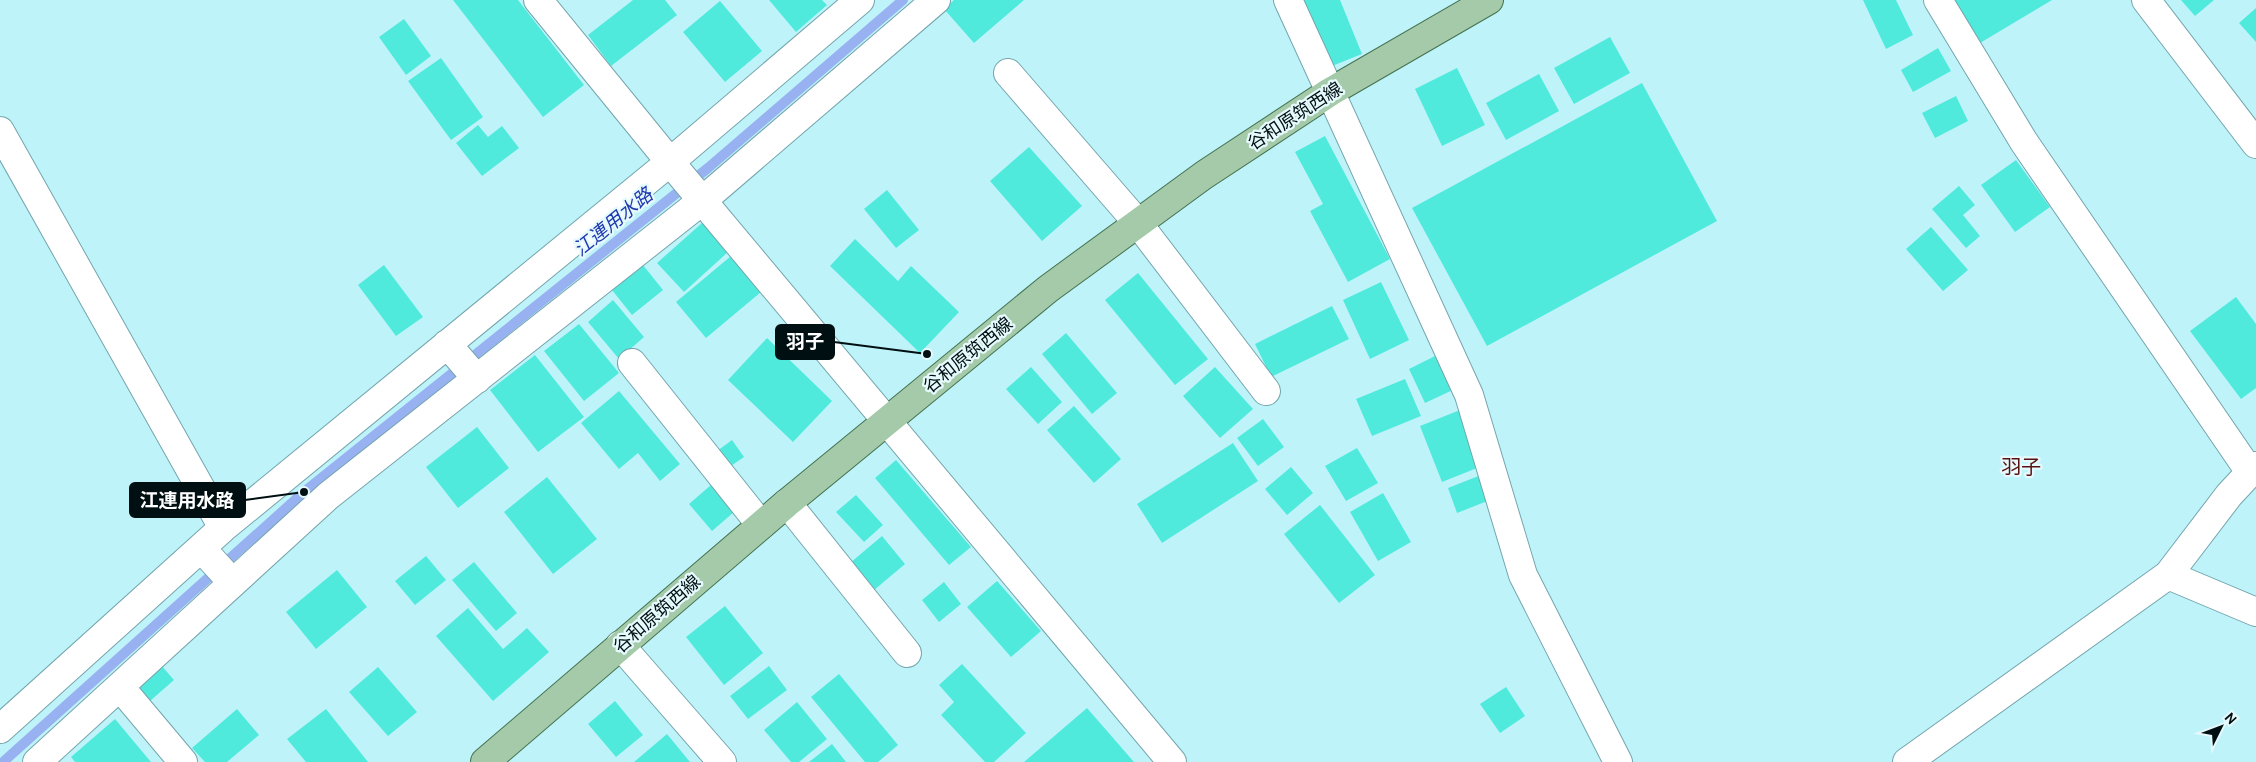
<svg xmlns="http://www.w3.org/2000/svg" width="2256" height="762" font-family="Cabin,'Noto Sans JP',sans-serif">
<rect width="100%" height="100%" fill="#bff3fa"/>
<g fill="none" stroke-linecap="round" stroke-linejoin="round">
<path stroke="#98b1f1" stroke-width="10" d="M3 762 304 492 708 168 903 0"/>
</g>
<path fill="#50eadd" d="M453 0H518L584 85 543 117Z
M633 0H665L677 15 611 66 588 35Z
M769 0H822L827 5 796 32Z
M954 0H1024L974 43 944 9Z
M1301 0H1340L1362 54 1322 70Z
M1863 0H1896L1913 35 1886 49Z
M1954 0H2052L1980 43Z
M2181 0H2214L2195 16Z
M720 1 762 51 725 82 683 32Z
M2256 8V42L2239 23Z
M404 19 431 56 406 75 379 37Z
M1610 37 1630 73 1574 104 1554 68Z
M1938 48 1951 71 1913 92 1901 70Z
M441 58 483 117 451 140 408 81Z
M1457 68 1485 125 1442 146 1415 89Z
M1539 74 1559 111 1506 140 1486 103Z
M1642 83 1717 221 1487 346 1412 208Z
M1956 96 1968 121 1935 138 1922 113Z
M478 125 488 137 502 126 519 148 482 176 456 143Z
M1325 136 1390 259 1348 282 1310 211 1323 204 1295 152Z
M1029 147 1082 206 1042 241 990 181Z
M2016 160 2050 207 2015 232 1981 185Z
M1959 186 1975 205 1963 215 1980 236 1966 248 1932 209Z
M887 190 919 230 896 248 864 209Z
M702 223 728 252 684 292 657 263Z
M1931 227 1968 270 1943 291 1906 249Z
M855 239 898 281 911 266 959 312 920 353 830 266Z
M731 256 761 292 706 338 676 302Z
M384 265 423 317 396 336 358 285Z
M643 265 663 290 632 315 612 290Z
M1138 273 1208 359 1175 385 1105 300Z
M1381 282 1409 340 1370 359 1343 300Z
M2236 297 2256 324V388L2241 399 2190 331Z
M613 300 644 337 619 359 588 322Z
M1332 306 1349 339 1271 377 1255 344Z
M579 324 619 373 584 401 544 351Z
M1066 333 1117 393 1092 414 1042 354Z
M767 338 832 401 793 442 728 380Z
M1439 354 1455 389 1425 403 1409 369Z
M535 355 584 417 538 452 490 390Z
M1031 367 1062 402 1038 424 1006 389Z
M1215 367 1253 409 1220 438 1183 396Z
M1405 379 1421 416 1372 436 1356 399Z
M619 391 680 464 660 481 638 453 619 469 581 423Z
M1074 406 1121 459 1094 483 1047 430Z
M1460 410 1482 466 1442 482 1420 426Z
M1263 419 1284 447 1258 466 1237 438Z
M477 427 509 468 458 508 426 467Z
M732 440 744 457 725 470 713 454Z
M1233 443 1258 481 1162 543 1137 504Z
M1357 448 1378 483 1346 501 1325 466Z
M896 460 971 547 949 565 875 478Z
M1291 467 1313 493 1287 515 1265 489Z
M1486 473 1495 498 1457 513 1448 488Z
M547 477 597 539 553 574 504 512Z
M711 485 734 512 712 531 689 504Z
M1383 493 1411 542 1378 561 1350 512Z
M856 495 883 525 864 542 836 512Z
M1320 505 1375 575 1339 603 1284 534Z
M882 536 905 564 873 591 850 563Z
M426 556 446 580 415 605 395 581Z
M474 562 517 613 496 631 452 580Z
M337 570 367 607 316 649 286 612Z
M997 581 1041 631 1011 657 967 607Z
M944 582 961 604 939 622 922 600Z
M725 606 763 653 724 685 686 637Z
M468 608 503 649 527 628 549 652 493 701 436 636Z
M962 664 1026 733 994 762H985L941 715 954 702 939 685Z
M161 665 174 680 150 701 137 686Z
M769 666 787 690 748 719 730 696Z
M378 667 417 712 388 736 349 692Z
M839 674 898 745 878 762H865L811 697Z
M1506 687 1525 716 1500 733 1480 704Z
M615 701 643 735 616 757 588 724Z
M797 702 827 739 799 762H791L764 730Z
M1087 708 1134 762H1024Z
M237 709 259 735 227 762H205L192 748Z
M326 709 368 762H306L287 739Z
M115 719 151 762H75L71 757Z
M667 734 690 762H634Z
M832 744 846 762H809Z"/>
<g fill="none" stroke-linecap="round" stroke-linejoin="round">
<g stroke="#74a5ad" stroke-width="30">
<path id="minor" d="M538 0 670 162 1172 762
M1288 0 1469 395 1523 575 1618 762
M1938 0 2024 142 2250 472
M2146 0 2256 144
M1008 73 1137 222 1266 391
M0 131 223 528
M447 344 477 379
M632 363 761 525
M787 503 907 653
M201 548 233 583
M2168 575 2229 495 2256 466
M620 645 722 762
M120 687 183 762
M0 729 223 528 670 162 860 0
M37 762 328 496 703 200 936 0
M1907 762 2168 575 2256 612"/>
</g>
<g stroke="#43724e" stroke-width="30">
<path id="major" d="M485 762 787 503 1048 289 1204 175 1330 92 1489 0"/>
</g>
<use href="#minor" stroke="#fff" stroke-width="28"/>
<use href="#major" stroke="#a4caa9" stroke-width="28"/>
</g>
<g text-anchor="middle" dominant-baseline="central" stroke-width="4.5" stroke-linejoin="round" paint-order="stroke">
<g font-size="18" fill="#001012" stroke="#e6fafd">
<text transform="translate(1295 116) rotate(-33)">谷和原筑西線</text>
<text transform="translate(968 355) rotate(-39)">谷和原筑西線</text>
<text transform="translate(657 614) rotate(-41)">谷和原筑西線</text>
</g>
<g font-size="19" font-style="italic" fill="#2038af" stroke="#e6fafd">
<text transform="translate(613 222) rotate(-39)">江連用水路</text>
</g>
<g font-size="20" fill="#56120f" stroke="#e6fafd">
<text x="2021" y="467">羽子</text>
</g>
</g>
<path fill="none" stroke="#001012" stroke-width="2" d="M927 354L834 342M304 492L245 500"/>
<g fill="#001012" stroke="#e6fafd" stroke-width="2">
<circle cx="927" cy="354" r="5"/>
<circle cx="304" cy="492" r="5"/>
</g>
<g fill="#001012" stroke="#001012" stroke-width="2">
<rect x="776" y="325" width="58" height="34" rx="5"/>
<rect x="130" y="483" width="115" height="34" rx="5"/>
</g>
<g font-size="19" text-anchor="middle" font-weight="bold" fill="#fff">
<text x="805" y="348">羽子</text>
<text x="187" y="507">江連用水路</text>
</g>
<g transform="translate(2221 727) rotate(48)" stroke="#e6fafd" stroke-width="4" paint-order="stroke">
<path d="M0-4L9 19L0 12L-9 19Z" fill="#001012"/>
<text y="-8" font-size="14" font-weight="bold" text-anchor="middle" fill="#001012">N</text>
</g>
</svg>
